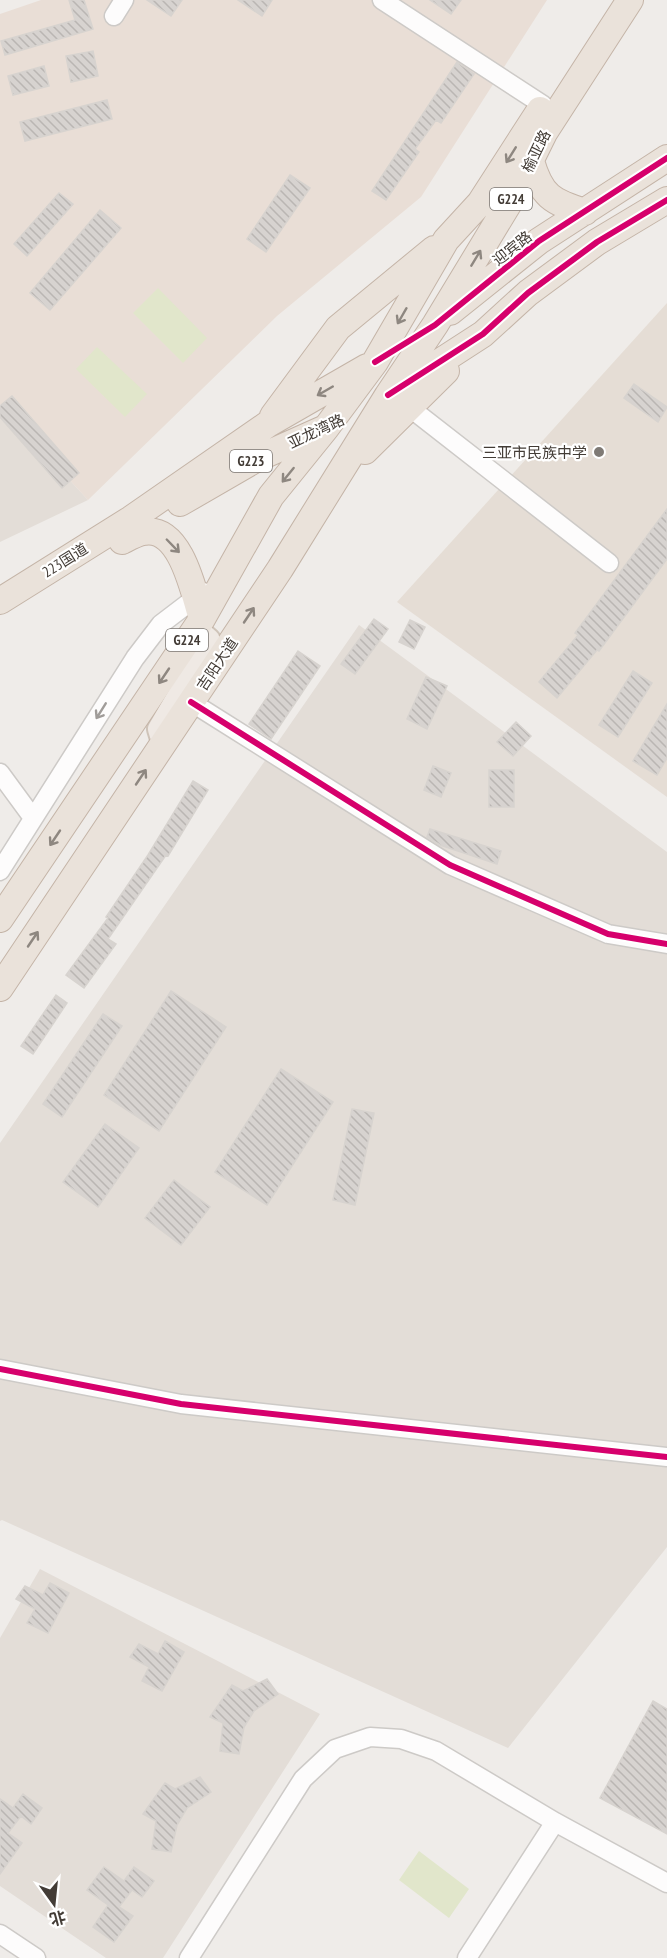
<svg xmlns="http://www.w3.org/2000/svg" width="667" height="1958" font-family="'PT Sans Narrow','Noto Sans SC',sans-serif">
<defs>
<pattern id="building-back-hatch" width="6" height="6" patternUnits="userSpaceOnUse" patternTransform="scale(1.5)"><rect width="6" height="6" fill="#d7d3d0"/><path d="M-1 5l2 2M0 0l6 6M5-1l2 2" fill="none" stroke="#bab6b3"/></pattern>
</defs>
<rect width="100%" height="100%" fill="#efece9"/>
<path fill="#e3ddd7" d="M0 404 88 500 0 542Z
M359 625 667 852V1547L508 1748 2 1520 0 1521V1143Z
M40 1569 320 1714 163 1958H106L0 1886V1638Z"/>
<path fill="#e9ded6" d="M41 0H547L421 197 277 316 88 500 0 404V14Z"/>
<path fill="#e5ddd5" d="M667 303V797L397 602Z"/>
<path fill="#e1e6cb" d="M158 288 207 338 183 363 133 313Z
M97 347 147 394 125 417 76 369Z
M419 1851 469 1889 449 1918 399 1880Z"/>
<path fill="url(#building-back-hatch)" stroke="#d7d3cf" stroke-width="1.5" d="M69 0H84L93 29 5 55 1 41 75 20Z
M147 0H182L171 16Z
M238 0H272L262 16Z
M430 0H461L451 14Z
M93 51 98 76 71 82 66 56Z
M457 62 474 74 441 123 436 120 415 149 419 152 386 200 372 191Z
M44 66 49 86 13 95 8 76Z
M107 100 112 119 25 141 20 122Z
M290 175 310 188 266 252 247 239Z
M59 193 73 204 27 256 14 244Z
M100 210 121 228 50 310 30 293Z
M634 384 667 407 658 422 624 398Z
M12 396 79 473 62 488 0 417V406Z
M667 509V559L599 651 597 650 557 698 539 682 578 635 575 633Z
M374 619 388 629 355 674 341 664Z
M410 620 425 627 414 649 399 642Z
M298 651 320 666 271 739 249 724Z
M633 671 652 683 618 737 599 725Z
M426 677 447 686 427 729 407 719Z
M667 704V758L657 775 633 761Z
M516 722 531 736 513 756 497 742Z
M433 766 451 773 441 797 424 790Z
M489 770H514V807H489Z
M193 781 208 790 168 856 166 855 108 939 116 944 84 988 66 975 108 918 106 917 148 855Z
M430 829 501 851 497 864 440 845 427 837Z
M171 991 226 1027 159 1131 104 1095Z
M56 995 67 1003 33 1054 21 1046Z
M103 1014 122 1026 62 1117 43 1104Z
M281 1069 333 1102 267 1205 215 1172Z
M352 1109 374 1113 355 1205 333 1200Z
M105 1124 139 1148 98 1207 63 1182Z
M174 1180 210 1207 181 1245 145 1218Z
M50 1583 69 1593 48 1633 27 1623 35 1609 16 1599 25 1586 43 1595Z
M165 1641 184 1652 162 1691 142 1681 149 1667 130 1657 139 1644 158 1654Z
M267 1679 278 1694 254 1711 244 1727 239 1754 220 1751 223 1723 210 1717 232 1685 243 1691Z
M653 1701 667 1709V1834L600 1798Z
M200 1777 211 1792 187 1808 177 1825 171 1852 152 1849 156 1821 143 1814 165 1783 175 1789Z
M23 1794 42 1808 31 1824 21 1816 8 1833 22 1843 0 1874V1799L13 1808Z
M104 1867 124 1881 134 1867 154 1881 142 1897 132 1890 119 1907 133 1916 114 1942 93 1927 108 1905 87 1890Z"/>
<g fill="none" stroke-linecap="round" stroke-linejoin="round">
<g stroke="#cdcac7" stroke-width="21">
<path id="minor" d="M382 0 543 105
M114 16 124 0
M409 407 609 563
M191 702 450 865 608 934 667 944
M0 773 33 818
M0 871 135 658 161 624 203 592
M0 1369 181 1404 667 1457
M0 1934 36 1958
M189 1958 303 1779 335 1749 370 1737 401 1739 436 1751 555 1822 667 1883
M467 1958 555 1822"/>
</g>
<g stroke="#cfc4b9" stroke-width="26">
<path id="major" d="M162 739 159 729 200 659 209 640 201 633 190 636"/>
</g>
<g stroke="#c4b4a7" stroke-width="28">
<path id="highway" d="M531 161C541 196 552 202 585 212
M450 312 539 241 667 158
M398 389 483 334 528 293 597 242 667 200
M273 416 338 328 434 249
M365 451 446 371
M180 503 256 459 323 429
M122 541C128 538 137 533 144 532 181 525 194 593 202 619
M0 601 131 519 268 424 367 367
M0 919 202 619 271 496 326 428 375 362 446 240 480 203 540 110
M0 988 280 569 388 395 435 325 512 198 544 133 630 0"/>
</g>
<use href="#minor" stroke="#fdfcfc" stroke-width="18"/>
<use href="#major" stroke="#efe9e4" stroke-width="22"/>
<use href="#highway" stroke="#eae2da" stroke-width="26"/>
<g stroke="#fff" stroke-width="10">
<path id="cycleway" d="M375 362 435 325 539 241 667 158
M388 395 483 334 528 293 597 242 667 200
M191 702 450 865 608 934 667 944
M0 1369 181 1404 667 1457"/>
</g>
<use href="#cycleway" stroke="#d6006c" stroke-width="6"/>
</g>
<defs><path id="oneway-shaft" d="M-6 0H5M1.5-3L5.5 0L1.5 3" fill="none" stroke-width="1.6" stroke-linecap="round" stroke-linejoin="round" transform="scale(1.5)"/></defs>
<g stroke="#8e8780">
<use href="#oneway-shaft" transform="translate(511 155) rotate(122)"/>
<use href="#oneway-shaft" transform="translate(476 258) rotate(-59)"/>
<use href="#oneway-shaft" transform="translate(402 316) rotate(120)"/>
<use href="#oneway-shaft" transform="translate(325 391) rotate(150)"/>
<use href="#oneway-shaft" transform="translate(288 475) rotate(129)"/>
<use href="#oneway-shaft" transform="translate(173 546) rotate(46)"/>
<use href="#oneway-shaft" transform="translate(249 615) rotate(-56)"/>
<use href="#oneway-shaft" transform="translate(164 676) rotate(124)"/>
<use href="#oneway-shaft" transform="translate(141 777) rotate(-56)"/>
<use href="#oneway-shaft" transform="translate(55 838) rotate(124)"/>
<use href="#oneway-shaft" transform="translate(33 939) rotate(-56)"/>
</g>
<use stroke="#a09c99" href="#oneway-shaft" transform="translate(101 711) rotate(122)"/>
<circle fill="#7f7a75" stroke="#fff" stroke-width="2" cx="599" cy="452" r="6"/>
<g text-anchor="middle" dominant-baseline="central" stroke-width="4.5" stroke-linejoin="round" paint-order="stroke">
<g fill="#fff" stroke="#7b7672" stroke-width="1.5">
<rect x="490" y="188" width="42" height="22" rx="4.5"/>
<rect x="230" y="450" width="42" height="22" rx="4.5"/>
<rect x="166" y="629" width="42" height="22" rx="4.5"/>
</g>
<g font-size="14" font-weight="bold" fill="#433c36">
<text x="511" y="199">G224</text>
<text x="251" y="461">G223</text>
<text x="187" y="640">G224</text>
</g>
<g font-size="15" fill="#433c36" stroke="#fff">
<text transform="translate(536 151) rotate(-64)">榆亚路</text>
<text transform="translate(512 248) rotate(-38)">迎宾路</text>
<text transform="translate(316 431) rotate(-25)">亚龙湾路</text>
<text transform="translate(65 560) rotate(-32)">223国道</text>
<text transform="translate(217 664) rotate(-56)">吉阳大道</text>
</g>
<g font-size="15" fill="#433c36" stroke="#fff" text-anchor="end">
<text x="587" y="452">三亚市民族中学</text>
</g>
</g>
<g transform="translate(54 1904) rotate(165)" stroke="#ffffff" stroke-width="4.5" paint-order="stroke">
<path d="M0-4.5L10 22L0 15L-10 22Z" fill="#433c36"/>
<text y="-9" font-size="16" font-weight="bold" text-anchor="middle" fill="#433c36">北</text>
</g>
</svg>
